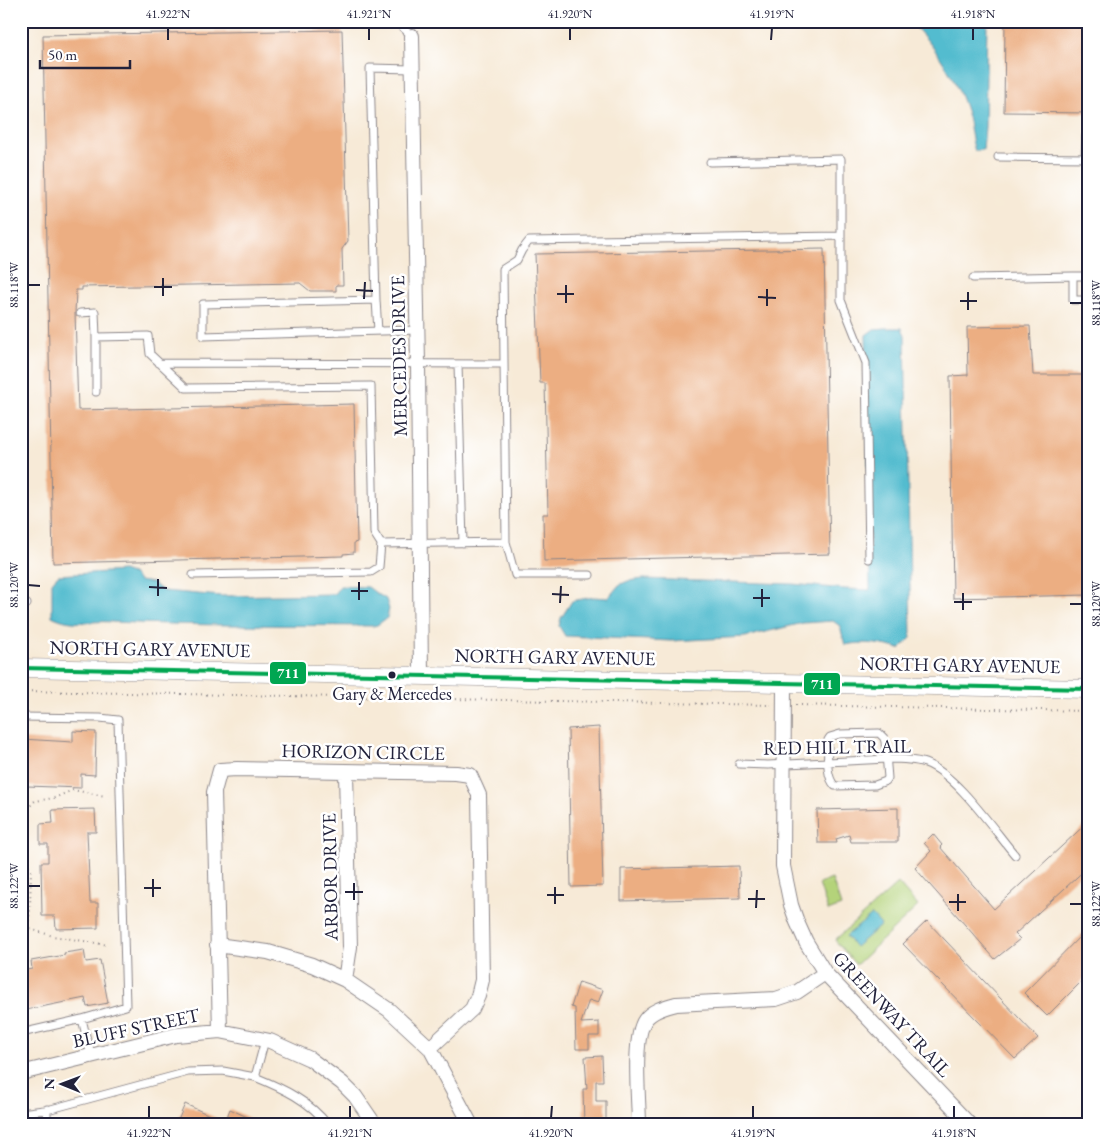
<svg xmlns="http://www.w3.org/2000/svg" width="1110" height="1146" font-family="'EB Garamond',serif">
<rect width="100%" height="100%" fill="#fff"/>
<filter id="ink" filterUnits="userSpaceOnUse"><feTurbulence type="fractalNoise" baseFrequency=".02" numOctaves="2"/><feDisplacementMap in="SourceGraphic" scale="10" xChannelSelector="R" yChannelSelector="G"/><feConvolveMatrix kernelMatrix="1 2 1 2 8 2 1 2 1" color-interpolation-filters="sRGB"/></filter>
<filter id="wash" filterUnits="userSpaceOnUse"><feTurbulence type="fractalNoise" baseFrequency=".0096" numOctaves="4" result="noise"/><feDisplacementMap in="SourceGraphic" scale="20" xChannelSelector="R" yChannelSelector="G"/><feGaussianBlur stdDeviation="1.12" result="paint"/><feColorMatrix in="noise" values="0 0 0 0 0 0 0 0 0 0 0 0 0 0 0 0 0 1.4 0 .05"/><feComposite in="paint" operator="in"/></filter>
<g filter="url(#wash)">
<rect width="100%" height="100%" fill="#f7ead7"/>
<path fill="#b4d37a" stroke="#6b7a5a" d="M832 879 841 906 828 911 819 884Z
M898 883 918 906 856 965 835 940Z"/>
<path fill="#53bccf" stroke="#3a6f85" d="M909 21H987L985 127 983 150 975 151C971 140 971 128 968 117 958 81 936 46 909 21Z
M886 328H902L905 335 911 638 900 649C883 644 863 641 845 645L840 626 833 621 803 623 745 637 671 641 565 636 559 626 561 618 572 601 593 597 608 598 619 585 628 581 643 579 792 584 845 589 870 590 866 335 874 329Z
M123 571 134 575 139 581 153 583 163 591 221 596 334 594 340 586 368 587 376 593 386 599 389 609 387 618 377 625 373 626C286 625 199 626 112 622 90 620 73 627 52 616V582L58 575Z
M872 915 881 925 855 947 846 936Z"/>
<g id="blocks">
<path fill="#ecae82" d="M1005 21H1089V113L1004 112Z
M342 30 348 241 342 249 343 285H336V291H310L300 283 82 287V290H76L75 313 78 410 354 404 357 542 354 543V553L343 554V556L53 563 43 35Z
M824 249 830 554 544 561 543 514H548L545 383H540L535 254Z
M1030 326 1033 375H1089V595L953 598 950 376 968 375 967 327Z
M599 727 603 886 571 887 568 729Z
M73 731 96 732 95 775 81 774V788L27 786V783H21V739L73 742Z
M898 808V842H851L849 835 836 839 837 843H818L817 810Z
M95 809 96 832H87L88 854 90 903H98V928L56 929 55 916H42L41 862H48V844H40V824L53 823 52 810Z
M1089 821V866L1015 934 1020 939 995 959 915 868 931 851 924 843 933 834 942 845 940 847 994 909Z
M739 866 740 898 621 901V869Z
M927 921 1038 1038 1015 1059 903 944Z
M1089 927V974L1047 1016 1024 993Z
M84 950 86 962 100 960 108 1003 87 1007 85 998 21 1011V971L32 969 31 961 65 955 64 953Z
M579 982 603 990 598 1003 589 1000 581 1023 599 1022V1036H589V1049H576L575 1008 571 1007Z
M602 1056 603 1081H596V1101H606V1125H584L583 1089H587L585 1057Z
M185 1104 225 1122 230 1109 264 1125H176Z"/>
</g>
</g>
<g filter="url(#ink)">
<use href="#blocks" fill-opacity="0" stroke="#8c8689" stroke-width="1"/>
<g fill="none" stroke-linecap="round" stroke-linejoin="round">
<g stroke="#8c8689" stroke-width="9">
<path id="service" d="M395 21 412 36
M412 69 370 68 376 300 203 304V336L418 330
M998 157 1089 158
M1085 158 1086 136H1089
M841 236V300L866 363 869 559
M1089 276H1073V300H1089
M973 278 1073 276
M376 300 378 331
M80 313 95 312 96 337 148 336 150 354 186 388 371 386 374 533 381 544 506 542 503 269 517 260 522 250 529 241 841 236V159L710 162
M159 363 504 364
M458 364 463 543
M96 392V337
M506 542 515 575H590
M193 575 371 572 379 567 381 544
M21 604H27
M21 717 100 718 118 720 126 1006 82 1019
M879 733 884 738 885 742 888 778 886 781 875 785 835 786C825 776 828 754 828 740L830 737 840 734Z
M739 764 768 765 887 759C899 759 913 759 925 763 956 774 993 829 1015 855
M21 1033 82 1019 91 1056
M265 1040 255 1077C282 1088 310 1101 328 1125
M21 1113 51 1109 188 1072 223 1071 255 1077
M47 1125V1109"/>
</g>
<g stroke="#8c8689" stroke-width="16">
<path id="minor" d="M412 36 418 364 421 675
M784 682 783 866 791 905 797 922 806 942 825 973 970 1125
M217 945 268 952 312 965 345 980 389 1010 430 1048 471 1125
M345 980 350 947 346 772
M220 1031 214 792 220 770 237 769 456 773 470 775 479 795 482 980 478 996 472 1009 430 1048
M21 1073 176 1035 220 1031 270 1041 310 1059 342 1083 355 1096 375 1125
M639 1125C639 1100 632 1039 645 1020 652 1010 666 1007 676 1004L776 999 797 992 825 973"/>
</g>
<g stroke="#8c8689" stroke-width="19">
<path id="tertiary" d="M21 668 1089 689"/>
</g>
<path stroke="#8c8689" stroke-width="2" stroke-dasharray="1 4" stroke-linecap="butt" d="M21 691 771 705
M796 705 1089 711
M21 849C28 833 21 812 35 801L54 798 73 790 105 796
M21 853 31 870 30 910 28 926 30 929 53 936 108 945
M21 937 28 926"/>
<use href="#service" stroke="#fff" stroke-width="7"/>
<use href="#minor" stroke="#fff" stroke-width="14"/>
<use href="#tertiary" stroke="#fff" stroke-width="18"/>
<g stroke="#fff" stroke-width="8">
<path id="bus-1" d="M21 668 1089 689"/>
</g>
<use href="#bus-1" stroke="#00a651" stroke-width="4"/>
</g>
</g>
<path fill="none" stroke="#22223b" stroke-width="2" d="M168 40V28M369 40V28M570 40V28M771 40 772 28M973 40V28M28 285H40M154 287H172M356 290 373 291M557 294H574M163 296V278M758 297 776 298M364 299 365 282M960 301H977M566 303V285M1070 303H1082M767 306V289M968 310V292M28 585 40 586M149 587 167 588M351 591H368M552 594 569 595M158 596V579M753 598H770M359 600V582M954 602H972M560 603 561 586M1070 604H1082M762 607V589M963 610V593M28 886H40M144 888H161M345 892H363M547 895H564M153 897V879M748 899H765M354 900V883M949 902H966M555 904V887M1070 904H1082M756 908 757 890M958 911V894M149 1118V1106M350 1118V1106M551 1118 552 1106M753 1118V1106M954 1118V1106"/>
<circle fill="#22223b" stroke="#fff" stroke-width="2" cx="392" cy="675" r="4.5"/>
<g text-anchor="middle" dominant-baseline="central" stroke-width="5" stroke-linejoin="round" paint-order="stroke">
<g font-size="18" fill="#22223b" stroke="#fff">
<text x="392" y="693">Gary &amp; Mercedes</text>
</g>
<g font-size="19" fill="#22223b" stroke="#fff">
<text transform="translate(399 356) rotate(-91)">MERCEDES DRIVE</text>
<text transform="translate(150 649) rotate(1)">NORTH GARY AVENUE</text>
<text transform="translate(555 657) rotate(1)">NORTH GARY AVENUE</text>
<text transform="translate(960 665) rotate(1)">NORTH GARY AVENUE</text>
<text transform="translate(837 747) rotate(-1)">RED HILL TRAIL</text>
<text transform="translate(363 752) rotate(1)">HORIZON CIRCLE</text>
<text transform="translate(330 877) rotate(-91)">ARBOR DRIVE</text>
<text transform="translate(892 1014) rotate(47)">GREENWAY TRAIL</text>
<text transform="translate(136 1028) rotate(-12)">BLUFF STREET</text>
</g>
</g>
<g stroke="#fff" stroke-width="2">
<rect x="269" y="661" width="38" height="24" rx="5" fill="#00a651"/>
<rect x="803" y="672" width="38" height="24" rx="5" fill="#00a651"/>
</g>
<g font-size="14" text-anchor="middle" font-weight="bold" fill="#fff">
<text x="288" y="678">711</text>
<text x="822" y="689">711</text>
</g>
<rect width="1110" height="1146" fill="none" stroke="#fff" stroke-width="55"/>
<g transform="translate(62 1084) rotate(271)" stroke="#ffffff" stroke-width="4" paint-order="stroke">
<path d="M0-4L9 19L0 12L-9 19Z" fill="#22223b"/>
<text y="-8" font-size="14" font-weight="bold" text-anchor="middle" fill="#22223b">N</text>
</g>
<path d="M40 60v8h90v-8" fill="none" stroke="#22223b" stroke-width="2.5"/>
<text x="48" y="60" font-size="15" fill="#22223b" stroke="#ffffff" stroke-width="4" paint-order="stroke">50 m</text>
<rect x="28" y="28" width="1054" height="1090" fill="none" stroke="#22223b" stroke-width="2"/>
<g font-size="12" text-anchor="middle" fill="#22223b">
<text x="168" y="18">41.922°N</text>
<text x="369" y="18">41.921°N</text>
<text x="570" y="18">41.920°N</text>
<text x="772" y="18">41.919°N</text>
<text x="973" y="18">41.918°N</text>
<text transform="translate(14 285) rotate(-90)" y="4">88.118°W</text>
<text transform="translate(1096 303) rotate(-90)" y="4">88.118°W</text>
<text transform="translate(14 585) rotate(-90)" y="4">88.120°W</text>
<text transform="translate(1096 604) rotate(-90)" y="4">88.120°W</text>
<text transform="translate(14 886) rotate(-90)" y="4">88.122°W</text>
<text transform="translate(1096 904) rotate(-90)" y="4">88.122°W</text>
<text x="149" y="1137">41.922°N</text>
<text x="350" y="1137">41.921°N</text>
<text x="551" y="1137">41.920°N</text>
<text x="753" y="1137">41.919°N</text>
<text x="954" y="1137">41.918°N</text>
</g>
</svg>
